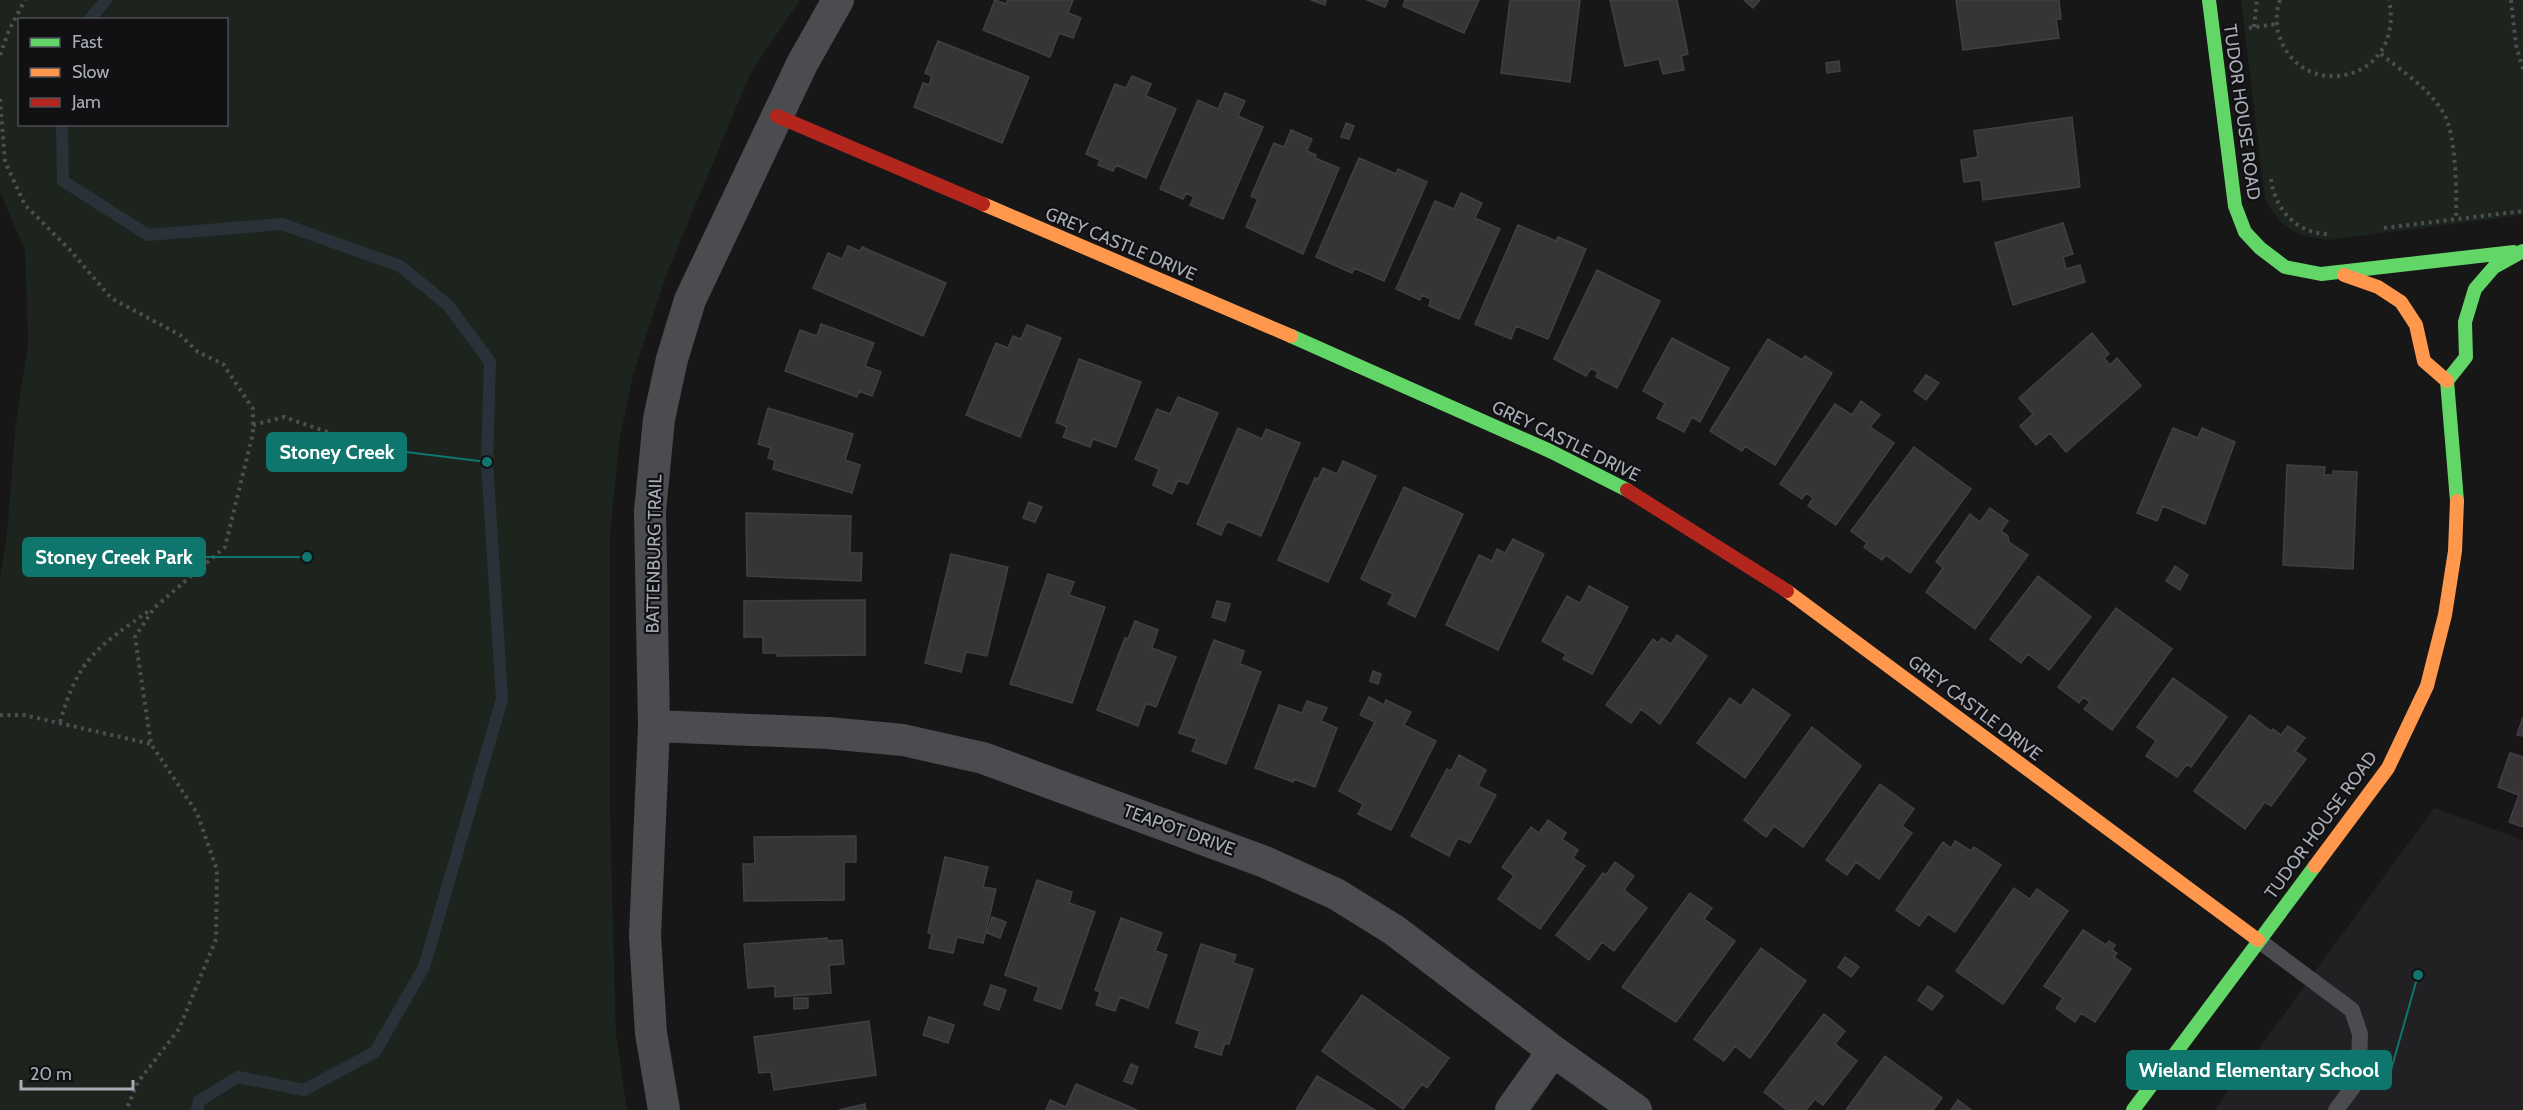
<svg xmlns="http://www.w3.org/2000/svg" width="2523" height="1110" font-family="Cabin,sans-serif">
<rect width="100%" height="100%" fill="#171717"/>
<path fill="#212123" d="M2434 808 2523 840V1110H2214Z"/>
<path fill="#1d241e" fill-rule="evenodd" d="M0 0H800L751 72 667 273 633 375 619 443 610 535V815L616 1034 627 1110H0V578L7 534 16 422 28 345 25 250 0 192ZM20 20H226V124H20Z
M2241 0H2523V215L2328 240C2293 235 2282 229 2265 198Z"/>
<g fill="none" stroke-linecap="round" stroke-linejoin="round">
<path stroke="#2a3239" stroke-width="12" d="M89 20 106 0
M62 124 63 181 148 235 282 224 400 266 448 305 490 362 487 462 502 699 424 967 375 1052 304 1090 238 1077 199 1101 197 1110"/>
</g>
<path fill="#353536" stroke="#3f4043" stroke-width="1.5" d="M995 0 1006 4 1008 0H1073L1068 13 1081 18 1073 38 1059 33 1050 57 983 30Z
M1311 0H1326L1325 5Z
M1367 0H1388L1385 7Z
M1405 0H1479L1464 33 1403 6Z
M1510 0H1580L1570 82 1501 73Z
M1610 0H1677L1688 54 1681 56 1684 70 1663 74 1659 59 1625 66Z
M1744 0H1760L1753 8Z
M1956 0H2059L2061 19H2056L2059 38 1963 50Z
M938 41 1029 77 1002 143 914 107 923 83 929 85 932 76 925 73Z
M1839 61 1840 71 1827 73 1826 63Z
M1132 76 1151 84 1146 96 1176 109 1146 178 1116 165 1113 171 1098 165 1100 160 1086 154 1115 84 1126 88Z
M1225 93 1245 101 1238 116 1263 127 1223 219 1190 205 1194 197 1186 193 1183 199 1160 189 1198 100 1218 109Z
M2072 117 2080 187 1983 200 1981 180 1964 182 1961 160 1978 157 1974 131Z
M1346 123 1354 126 1349 139 1341 137Z
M1291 130 1312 139 1307 151 1316 155 1315 158 1339 168 1303 254 1246 227 1258 199 1251 196 1274 143 1284 147Z
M1359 158 1396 174 1398 169 1427 182 1384 281 1354 268 1352 273 1316 257Z
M1461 193 1482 203 1475 218 1500 229 1459 319 1429 306 1431 299 1422 295 1420 300 1396 289 1435 201 1454 209Z
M2063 223 2073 254 2063 257 2066 269 2080 265 2085 282 2013 305 1995 243Z
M1518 225 1556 241 1558 237 1586 249 1548 339 1516 326 1511 339 1475 324Z
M848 246 860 251 862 247 946 283 923 336 813 288 828 253 842 259Z
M1597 270 1660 301 1617 388 1596 377 1598 372 1591 368 1586 376 1554 359Z
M821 324 874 343 865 366 881 372 872 396 859 391 857 397 785 371 800 330 817 336Z
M1027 325 1061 338 1020 437 966 415 996 343 1008 348 1013 336 1021 339Z
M2092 333 2109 354 2104 358 2110 365 2117 358 2141 386 2066 452 2050 433 2036 445 2020 426 2033 414 2019 398Z
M1672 338 1729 368 1700 422 1692 417 1684 432 1657 418 1665 403 1643 391Z
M1768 339 1802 360 1805 356 1832 373 1775 465 1745 446 1742 451 1710 431Z
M1079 359 1141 382 1116 447 1093 439 1090 447 1063 437 1067 427 1056 422Z
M1926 375 1939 383 1926 400 1914 391Z
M1178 397 1218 413 1188 484 1178 480 1172 494 1153 485 1159 469 1135 459 1157 409 1170 414Z
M1861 401 1880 415 1870 427 1894 443 1836 525 1808 506 1813 498 1806 493 1802 499 1780 484 1835 404 1852 415Z
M768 408 853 434 845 460 860 465 852 493 773 469 775 460 768 458 771 448 758 444Z
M1238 428 1262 439 1266 429 1300 443 1261 536 1227 521 1221 535 1197 524Z
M2173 428 2198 438 2202 428 2235 442 2205 524 2163 506 2157 521 2137 513Z
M1914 447 1971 489 1910 573 1886 555 1882 560 1864 547 1867 543 1851 531Z
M1343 461 1376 476 1328 582 1278 560 1315 478 1318 479 1323 468 1337 474Z
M2287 465 2325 467 2324 475H2333V471L2357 472 2353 569 2283 565Z
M1404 487 1463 514 1415 617 1388 604 1393 594 1361 579Z
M1029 502 1042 507 1035 522 1023 518Z
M1990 508 2008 521 2001 531 2008 536 2009 542 2028 555 1975 629 1926 592 1943 568 1936 562 1970 514 1980 522Z
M746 513 851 516 850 553H862L861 581 747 576Z
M1513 539 1544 554 1498 650 1446 625 1479 555 1492 561 1497 549 1505 553Z
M951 554 1008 567 987 656 966 652 961 672 925 663Z
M2175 566 2188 575 2180 590 2166 581Z
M1048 574 1074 582 1069 595 1105 607 1072 703 1010 684Z
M2038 576 2091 617 2049 670 2028 654 2021 663 1990 639Z
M1589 586 1628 607 1592 674 1563 659 1566 654 1542 641 1567 596 1580 603Z
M865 600V655L777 656V653H763V637H744V601Z
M1217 601 1230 604 1225 621 1212 617Z
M2116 608 2172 649 2112 730 2084 709 2090 702 2083 697 2079 703 2058 687Z
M1135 621 1158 630 1152 648 1176 657 1156 707 1146 703 1138 726 1097 710 1125 638 1128 639Z
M1677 635 1707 656 1660 724 1641 709 1631 723 1606 705 1653 639 1658 643 1662 638 1671 644Z
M1214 640 1244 651 1240 664 1261 672 1226 764 1192 751 1197 739 1179 733Z
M1373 671 1381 674 1378 684 1370 681Z
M2173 678 2227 717 2191 767 2187 764 2177 777 2146 756 2156 741 2137 727Z
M1753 689 1790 715 1745 778 1697 743 1730 698 1741 706Z
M1369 697 1384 705 1386 700 1411 712 1404 725 1436 741 1391 830 1358 814 1363 804 1339 791 1375 722 1360 715Z
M1307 701 1327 708 1321 721 1337 728 1315 787 1294 779 1293 782 1255 768 1279 705 1302 713Z
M2250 715 2271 731 2273 729 2281 735 2288 726 2305 738 2295 751 2306 759 2271 806 2265 802 2245 829 2194 791Z
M2523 717V736L2517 735Z
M1812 727 1861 766 1803 847 1774 826 1766 837 1744 820Z
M2510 753 2523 757V827L2509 822 2519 795 2498 787Z
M1459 755 1486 770 1478 786 1496 795 1470 843 1458 838 1449 856 1411 836 1447 769 1451 771Z
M1880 784 1914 809 1902 826 1912 833 1879 879 1856 862 1847 875 1826 860Z
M1548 820 1566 833 1562 839 1578 850 1573 858 1585 866 1540 929 1498 899 1514 876 1502 867 1531 827 1539 833Z
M856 836V862H844V900L744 901 743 864H755L754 837Z
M1955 841 1971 851 1974 847 2001 865 1955 932 1928 914 1919 926 1896 910 1943 842 1951 848Z
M945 857 988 867 983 887 996 889 983 943 957 937 953 953 929 948 932 934 928 933Z
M1615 862 1634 876 1624 890 1647 908 1614 951 1602 942 1589 960 1556 935 1603 873 1606 875Z
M1037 880 1072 892 1069 903 1095 912 1061 1009 1034 1000 1039 987 1005 975Z
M2014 888 2030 899 2037 889 2068 911 2003 1004 1956 971Z
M1690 893 1712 908 1704 919 1735 941 1676 1022 1622 987Z
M992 917 1006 922 1000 938 987 933Z
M1121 918 1162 933 1155 951 1167 955 1148 1008 1120 997 1115 1011 1096 1005 1100 992 1095 990Z
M2083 930 2106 945 2109 941 2115 945 2112 950 2117 953 2114 957 2131 969 2095 1022 2081 1013 2075 1022 2056 1008 2063 998 2044 986Z
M827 938 828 941 842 940 844 964 829 965 831 993 775 997V986L748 988 744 944Z
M1201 944 1236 955 1233 963 1253 969 1229 1044 1225 1043 1221 1055 1195 1047 1200 1031 1176 1023Z
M1761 948 1806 981 1750 1058 1735 1046 1724 1061 1694 1039Z
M1845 957 1859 967 1851 977 1838 967Z
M991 985 1006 990 999 1010 984 1005Z
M1928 986 1943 996 1932 1010 1918 1000Z
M1362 995 1449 1058 1427 1088 1422 1084 1403 1109 1322 1051Z
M794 998H808V1008L794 1009Z
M1824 1014 1845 1031 1835 1044 1857 1061 1823 1105 1815 1099 1806 1110H1787L1764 1092Z
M929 1017 954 1025 948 1043 923 1035Z
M869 1021 876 1075 774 1090 771 1072 759 1073 754 1037Z
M1885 1056 1942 1098 1933 1110H1846Z
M1131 1064 1138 1067 1132 1084 1124 1081Z
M1317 1076 1375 1110H1296Z
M1076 1084 1137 1110H1046L1050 1100 1066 1107Z
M1958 1100 1971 1110H1951Z
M865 1104 866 1110H839Z"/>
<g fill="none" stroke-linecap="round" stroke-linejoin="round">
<path stroke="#4d4e52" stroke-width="4" stroke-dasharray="3 4.5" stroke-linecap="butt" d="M2280 0C2276 10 2276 22 2278 32 2298 105 2406 83 2389 0
M2511 0 2516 45 2523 69
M2254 27 2257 0
M2249 28 2276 24
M2381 54C2403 72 2430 89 2444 114 2456 134 2457 194 2456 219
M0 55 9 30 25 0
M0 99 5 162 25 205 70 250 111 298 180 335 198 352 223 364 253 409V433L225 547 154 608 135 637 151 744 197 813 217 870 216 939 179 1029 138 1082 126 1110
M2271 179C2275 210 2297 234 2329 234
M2384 228 2523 211
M253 425 284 417 373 448
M0 715H24L151 744
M60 722C79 657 97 648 150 610"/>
<path stroke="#4b4c50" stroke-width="16" d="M2258 940 2352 1010 2360 1034 2359 1067 2353 1087 2336 1110"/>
<path stroke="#4b4c50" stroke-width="32" d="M654 726 828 733 903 740 983 758 1265 862 1336 894 1394 930 1553 1051 1636 1110
M664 1110 651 1033 645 936 654 726 650 511 659 419 672 359 690 300 802 64 838 0
M1511 1110 1553 1051"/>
<path stroke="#63d668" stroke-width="14" d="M2209 0 2235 206 2245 232 2260 248 2285 267 2321 274 2514 252
M1291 336 1550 451 1627 490
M2457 501 2447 381 2466 357 2465 322 2475 289 2494 267 2523 251
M2133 1110 2315 866"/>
<path stroke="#ff974d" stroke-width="14" d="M983 204 1291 336
M2344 275 2378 287 2401 302 2416 325 2424 361 2447 381
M1787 591 2258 940
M2315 866 2388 768 2427 686 2445 615 2455 551 2457 501"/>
<path stroke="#b3261e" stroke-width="14" d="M777 116 983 204
M1627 490 1787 591"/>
</g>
<g text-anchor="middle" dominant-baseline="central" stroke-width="4.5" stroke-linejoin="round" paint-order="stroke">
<g font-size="18" fill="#a8adb8" stroke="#111113">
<text transform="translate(2242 112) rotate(82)">TUDOR HOUSE ROAD</text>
<text transform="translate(1121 244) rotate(23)">GREY CASTLE DRIVE</text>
<text transform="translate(1566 441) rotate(26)">GREY CASTLE DRIVE</text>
<text transform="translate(654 554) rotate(-89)">BATTENBURG TRAIL</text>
<text transform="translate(1975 708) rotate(37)">GREY CASTLE DRIVE</text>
<text transform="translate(2321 825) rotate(-54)">TUDOR HOUSE ROAD</text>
<text transform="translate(1179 830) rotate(20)">TEAPOT DRIVE</text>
</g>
</g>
<path fill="none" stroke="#0f766e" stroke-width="2" d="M487 462L406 452M307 557L205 557M2418 975L2391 1070"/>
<g fill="#0f766e" stroke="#111113" stroke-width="2">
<circle cx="487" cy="462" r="6"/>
<circle cx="307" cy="557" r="6"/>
<circle cx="2418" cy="975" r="6"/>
</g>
<g fill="#0f766e" stroke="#0f766e" stroke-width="2">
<rect x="267" y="433" width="139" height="38" rx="6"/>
<rect x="23" y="538" width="182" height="38" rx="6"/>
<rect x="2127" y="1051" width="264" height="38" rx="6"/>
</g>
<g font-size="20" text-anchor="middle" font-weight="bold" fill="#fff">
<text x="337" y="459">Stoney Creek</text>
<text x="114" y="564">Stoney Creek Park</text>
<text x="2259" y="1077">Wieland Elementary School</text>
</g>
<rect x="18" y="18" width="210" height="108" fill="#111113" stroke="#4d4f55" stroke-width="1.5"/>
<rect x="30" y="38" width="30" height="9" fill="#63d668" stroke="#4d4f55" stroke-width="1.5"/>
<text x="72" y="48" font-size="18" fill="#a8adb8">Fast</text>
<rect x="30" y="68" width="30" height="9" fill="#ff974d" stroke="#4d4f55" stroke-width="1.5"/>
<text x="72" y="78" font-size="18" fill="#a8adb8">Slow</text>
<rect x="30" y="98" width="30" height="9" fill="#b3261e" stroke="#4d4f55" stroke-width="1.5"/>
<text x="72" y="108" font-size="18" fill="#a8adb8">Jam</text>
<path d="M21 1080v9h112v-9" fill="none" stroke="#a8adb8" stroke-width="3"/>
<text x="30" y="1080" font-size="18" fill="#a8adb8" stroke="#111113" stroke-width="4.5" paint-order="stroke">20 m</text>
</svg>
